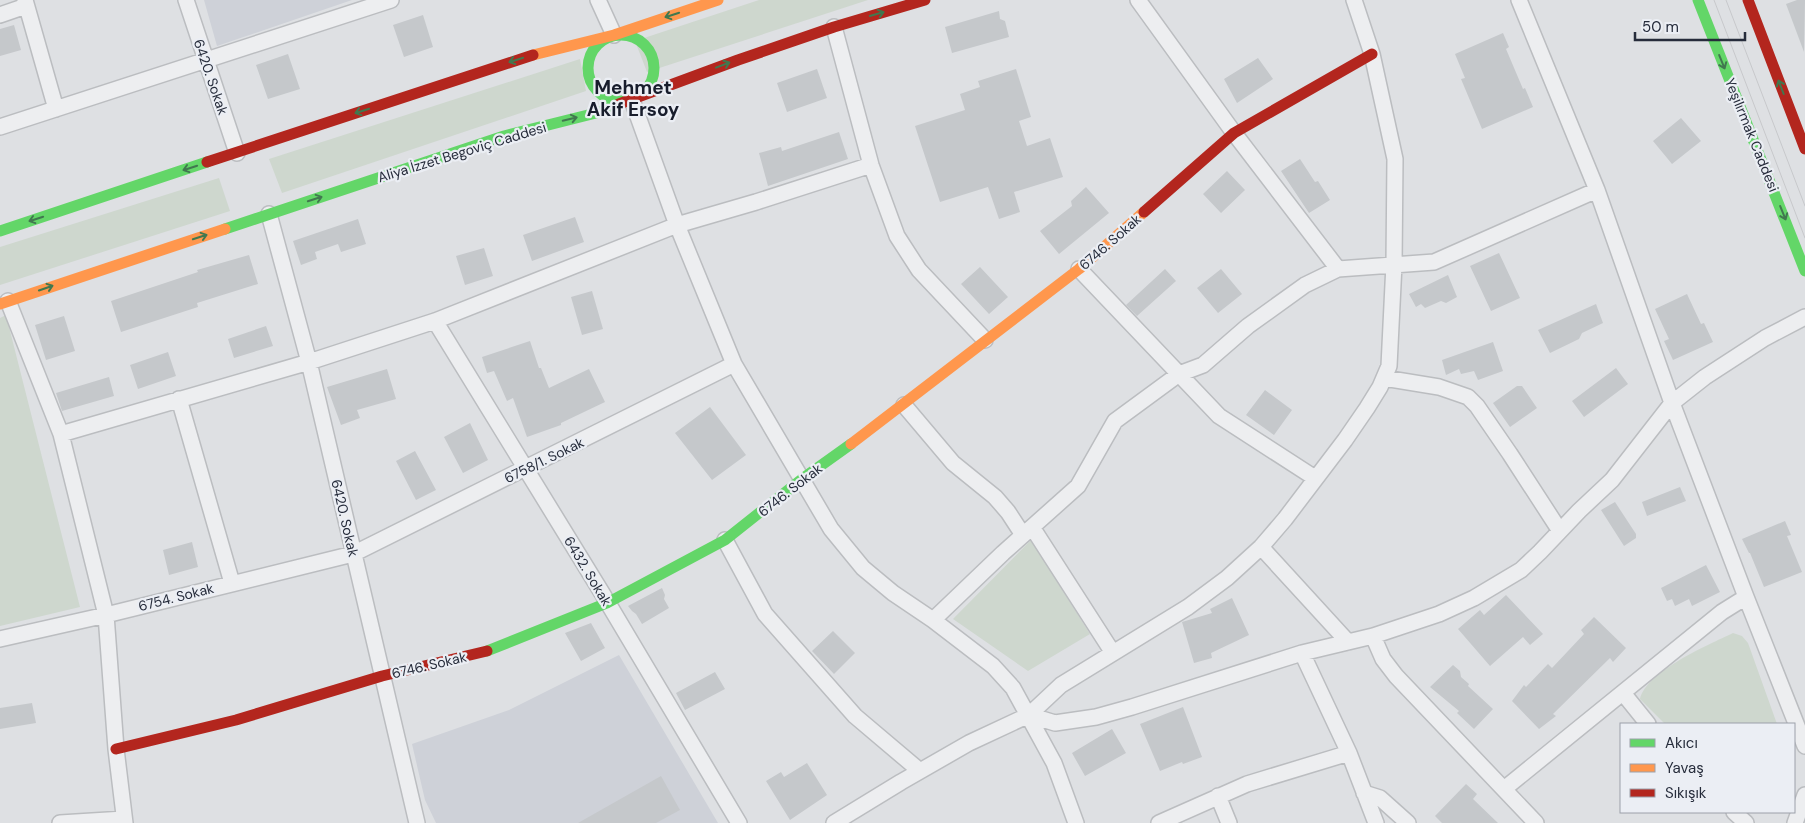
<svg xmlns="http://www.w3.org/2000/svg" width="1805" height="823" font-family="'DM Sans',sans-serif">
<rect width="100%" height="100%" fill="#dee0e3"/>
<path fill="#ced1d8" d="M204 0H352L217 46Z
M619 655 718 823H436L425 800 412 744 509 710Z"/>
<path fill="#ced7ce" d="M759 0H868L647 72 635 41Z
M580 59 586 91 282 193 269 159Z
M219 178 230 211 0 285V247Z
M6 315 80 607 0 626V318Z
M1031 540 1090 634 1028 671 953 619Z
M1733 633 1742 636 1748 643 1777 724H1665L1640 699C1647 671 1708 645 1733 633Z"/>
<path fill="#c5c8cb" d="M1797 0H1805L1804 52 1786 4Z
M999 11 1000 19 1005 21 1009 37 952 53 945 27Z
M423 15 433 47 404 57 393 25Z
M14 25 21 50 0 56V29Z
M1503 33 1509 47 1506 49 1523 89 1525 88 1533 107 1482 129 1461 79 1465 78 1455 54Z
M288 54 300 89 268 99 256 65Z
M1258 58 1273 79 1237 103 1224 79Z
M817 69 827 98 787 112 777 83Z
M1016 69 1031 117 1019 121 1027 146 1050 138 1063 177 1014 192 1020 212 999 219 988 187 940 202 915 126 965 110 960 94 980 87 978 81Z
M1681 118 1701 141 1672 164 1653 141Z
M839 132 848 159 768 186 759 153 781 147 782 151Z
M1300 159 1315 182 1318 181 1330 200 1309 213 1281 171Z
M1227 171 1245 190 1221 213 1203 194Z
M1086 187 1109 213 1059 254 1040 231 1072 206 1071 201Z
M575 217 584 242 532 261 523 235Z
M358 219 366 244 341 252 338 244 315 252 317 259 301 265 293 241Z
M484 248 493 276 465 285 456 256Z
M1499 253 1520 298 1491 311 1470 266Z
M249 255 258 284 197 303 198 307 121 332 111 301 198 272 197 270Z
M980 267 1008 297 989 314 961 284Z
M1165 269 1176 281 1137 316 1126 305Z
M1221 269 1242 294 1218 313 1197 288Z
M1448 275 1457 297 1446 303 1441 301 1425 308 1421 304 1416 307 1409 294Z
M592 291 603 329 582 335 571 297Z
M1687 294 1701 324 1704 323 1713 342 1673 360 1664 341 1669 339 1655 309Z
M1596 304 1603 323 1582 333 1579 339 1550 353 1538 330Z
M64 316 75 351 46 360 35 325Z
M266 326 273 346 234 358 228 339Z
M530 341 539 368H541L549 388 589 369 605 402 561 423V425L527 437 513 398 507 401 494 371 487 373 482 357Z
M1493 342 1503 371 1478 380 1474 371 1461 374 1459 369 1446 375 1442 360Z
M168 352 176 376 138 389 130 365Z
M1616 368 1628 384 1584 417 1572 401Z
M387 369 396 399 357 410 360 418 341 425 327 387Z
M109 377 114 396 62 411 56 393Z
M1517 386H1522L1537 408 1510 427 1493 403Z
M1265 390 1292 410 1274 435 1246 415Z
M710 407 746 455 712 480 675 433Z
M470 423 488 460 463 473 444 437Z
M415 451 436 490 416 500 396 461Z
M1680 487 1686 501 1647 516 1642 502Z
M1615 502 1636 534V538L1624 546 1601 510Z
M1785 521 1791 535 1787 536 1802 572 1764 587 1750 553H1749L1742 539Z
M192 542 198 567 169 575 163 550Z
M1706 565 1720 592 1692 606 1689 599 1675 606 1672 599 1667 601 1661 588Z
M662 588 665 595 664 599 669 608 642 624 636 614 632 611 628 606Z
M1506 595 1543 634 1530 645 1523 637 1490 666 1458 629 1480 610 1484 615Z
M1232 598 1249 635 1211 653 1212 658 1194 663 1182 622 1212 613 1210 609Z
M1594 617 1626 648 1613 662 1610 658 1553 714 1556 716 1539 729 1512 701 1524 685 1526 687 1548 664 1552 668 1584 634 1581 630Z
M591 623 605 648 581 661 565 633Z
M833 631 855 653 834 674 812 651Z
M1453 665 1460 671 1461 677 1469 684 1468 686 1493 709 1474 729 1457 713 1459 711 1430 687Z
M715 672 725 689 685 710 676 693Z
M32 703 36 723 0 729V708Z
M1183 707 1202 757 1183 764 1182 762 1160 771 1140 724Z
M1112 729 1126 753 1085 776 1072 753Z
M807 763 827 795 790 820 766 781 781 772 784 777Z
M661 776 680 810 656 823H578Z
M1466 784 1477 794 1473 799 1498 823H1442L1435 816Z"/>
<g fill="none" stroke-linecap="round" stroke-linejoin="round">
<g stroke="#bbbdc0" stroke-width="18">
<path id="street" d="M25 0 56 109
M186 0 237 153
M598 0 614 35
M1138 0 1234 133 1338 269
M1519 0 1597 190 1672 403 1746 597 1805 746
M0 15 26 6
M834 27 871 165 897 236 919 270 985 340
M632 100 677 225 734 364 831 529 863 568 893 593 933 620 993 666 1013 688 1054 763 1076 823
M0 127 391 0
M269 214 309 362 417 823
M1079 269 1219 416 1315 478
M8 301 61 434 106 615 116 749 125 823
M435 321 602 593 739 823
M1384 378 1439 387 1468 397 1477 406 1510 454 1560 531
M179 399 232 583
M904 405 953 463 995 497 1008 512 1023 535
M61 434 309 362 435 321 677 225 756 202 871 165
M1032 527 1113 653
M725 540 765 614 855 716 920 771
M1261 547 1348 642
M933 620 1003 553 1078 486 1115 421 1179 374 1203 365 1248 326 1305 285 1338 269 1434 262 1597 190
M1373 636 1383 659 1396 676 1536 823
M0 639 106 615 353 554 734 364
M1302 653 1349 753 1376 823
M1623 693 1648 724
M1029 715 1055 723 1096 717 1132 707 1302 653 1373 636 1439 614 1474 598 1521 570 1540 552 1579 511 1612 480 1672 403 1705 377 1765 338 1805 317
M1504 789 1722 612 1746 597
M1364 793 1380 798 1408 823
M1218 796 1229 823
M1734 812 1746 823
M60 823 124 819
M834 823 901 782 969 743 1029 715 1061 685 1188 607 1227 578 1261 547 1285 519 1345 440 1367 408 1380 387 1389 366 1394 264 1395 159 1372 54 1354 0
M1159 823 1247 784 1349 753
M1795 823 1805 795"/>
</g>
<use href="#street" stroke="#edeef0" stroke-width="15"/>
<path stroke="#63d668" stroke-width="11" d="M1698 0 1805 271
M588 68a33 33 0 1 1 66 0a33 33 0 1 1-66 0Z
M225 229 504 136 596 113 619 104
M0 231 207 162
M487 651 607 603 725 540 802 479 851 444"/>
<path stroke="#ff974d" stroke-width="11" d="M533 55 614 35 718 0
M0 304 225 229
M851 444 1079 269 1144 212"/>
<path stroke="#b3261e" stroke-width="11" d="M1748 0 1805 149
M619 104 738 60 834 27 925 0
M207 162 533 55
M1144 212 1234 133 1372 54
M116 749 236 720 382 676 487 651"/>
<path stroke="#c7c8cb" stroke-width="1" d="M1714 0 1805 238
M1726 0 1805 206"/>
</g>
<defs><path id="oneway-shaft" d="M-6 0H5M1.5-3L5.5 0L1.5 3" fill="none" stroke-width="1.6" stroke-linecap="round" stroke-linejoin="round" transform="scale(1.25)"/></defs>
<g stroke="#41784f">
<use href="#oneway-shaft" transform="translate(877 14) rotate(-16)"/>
<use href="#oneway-shaft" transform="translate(672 15) rotate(162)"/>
<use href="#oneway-shaft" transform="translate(516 60) rotate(162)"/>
<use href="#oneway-shaft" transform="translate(1722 62) rotate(68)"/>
<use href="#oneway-shaft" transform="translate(723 65) rotate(-21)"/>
<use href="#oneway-shaft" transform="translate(1781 87) rotate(-111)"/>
<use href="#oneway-shaft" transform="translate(362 111) rotate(162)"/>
<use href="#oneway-shaft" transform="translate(570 119) rotate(-14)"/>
<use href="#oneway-shaft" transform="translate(190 168) rotate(162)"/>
<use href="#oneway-shaft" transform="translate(315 199) rotate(-18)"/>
<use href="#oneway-shaft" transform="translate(1783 213) rotate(68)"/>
<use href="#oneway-shaft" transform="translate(36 219) rotate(162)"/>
<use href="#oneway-shaft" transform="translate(200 237) rotate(-18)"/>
<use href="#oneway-shaft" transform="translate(46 288) rotate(-19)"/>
</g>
<g text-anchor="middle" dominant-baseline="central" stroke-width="4.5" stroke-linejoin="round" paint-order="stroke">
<g font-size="14" fill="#262c3b" stroke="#ebeef4">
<text transform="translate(211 77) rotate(71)">6420. Sokak</text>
<text transform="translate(1752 135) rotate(68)">Yeşilırmak Caddesi</text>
<text transform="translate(462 152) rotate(-17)">Aliya İzzet Begoviç Caddesi</text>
<text transform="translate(1110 242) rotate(-41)">6746. Sokak</text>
<text transform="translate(544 460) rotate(-26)">6758/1. Sokak</text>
<text transform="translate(790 490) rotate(-38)">6746. Sokak</text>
<text transform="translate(345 518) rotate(77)">6420. Sokak</text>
<text transform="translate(588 571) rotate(59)">6432. Sokak</text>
<text transform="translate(176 597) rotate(-14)">6754. Sokak</text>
<text transform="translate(429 665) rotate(-13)">6746. Sokak</text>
</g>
<g font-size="19" font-weight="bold" fill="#181d2c" stroke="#ebeef4">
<text x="633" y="87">Mehmet<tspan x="633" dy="22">Akif Ersoy</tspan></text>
</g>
</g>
<rect x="1620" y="723" width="175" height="90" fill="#ebeef4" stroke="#9ca0aa"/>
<rect x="1630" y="739" width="25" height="8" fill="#63d668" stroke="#9ca0aa"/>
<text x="1665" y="748" font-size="15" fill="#262c3b">Akıcı</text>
<rect x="1630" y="764" width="25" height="8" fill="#ff974d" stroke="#9ca0aa"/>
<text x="1665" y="773" font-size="15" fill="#262c3b">Yavaş</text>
<rect x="1630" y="789" width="25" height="8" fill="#b3261e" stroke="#9ca0aa"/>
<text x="1665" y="798" font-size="15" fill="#262c3b">Sıkışık</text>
<path d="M1635 32v8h110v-8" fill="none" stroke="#262c3b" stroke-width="2.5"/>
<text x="1642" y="32" font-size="15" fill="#262c3b" stroke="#ebeef4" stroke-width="4" paint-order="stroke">50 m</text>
</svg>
